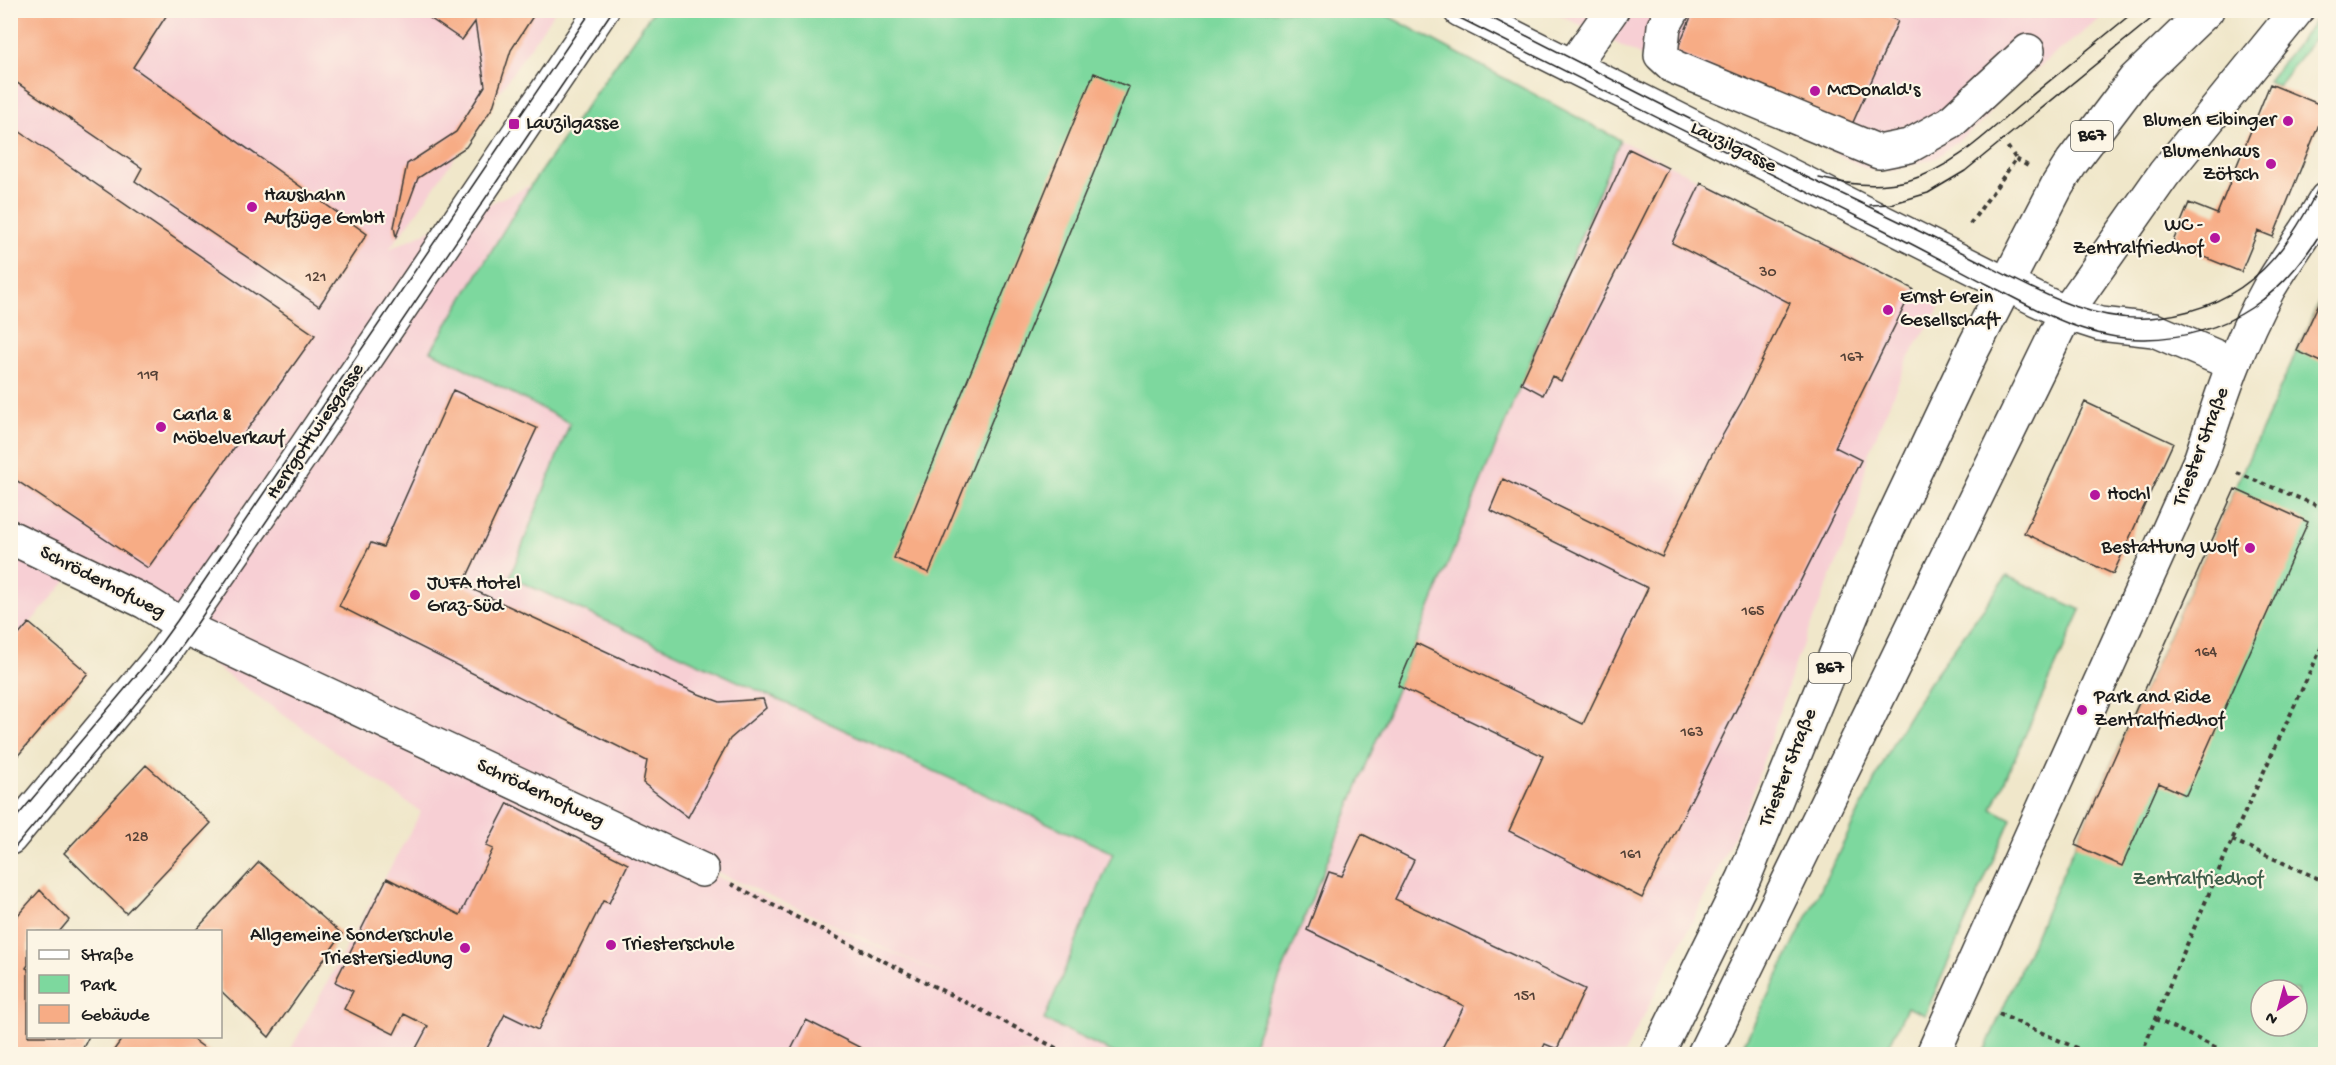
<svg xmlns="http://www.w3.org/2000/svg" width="2336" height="1065" font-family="'Gochi Hand',sans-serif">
<rect width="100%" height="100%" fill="#fcf5e5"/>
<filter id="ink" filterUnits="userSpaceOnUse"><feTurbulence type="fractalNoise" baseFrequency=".0167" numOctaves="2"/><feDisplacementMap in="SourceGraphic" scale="12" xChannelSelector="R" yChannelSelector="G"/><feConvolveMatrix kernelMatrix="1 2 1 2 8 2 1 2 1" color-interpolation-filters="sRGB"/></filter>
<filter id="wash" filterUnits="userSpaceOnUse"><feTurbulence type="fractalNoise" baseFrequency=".008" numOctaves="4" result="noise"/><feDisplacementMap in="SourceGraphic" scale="24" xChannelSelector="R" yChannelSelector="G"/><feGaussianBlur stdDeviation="1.35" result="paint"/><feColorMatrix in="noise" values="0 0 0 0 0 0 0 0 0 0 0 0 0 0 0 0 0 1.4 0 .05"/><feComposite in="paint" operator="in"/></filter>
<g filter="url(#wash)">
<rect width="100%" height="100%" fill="#f0e7ca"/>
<path fill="#f7cfd4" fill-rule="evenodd" d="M11 11H555L415 215 389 249 531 185 431 351 570 423 510 577 1113 853 1044 1020 1116 1054H288L421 812 77 569 11 645ZM507 777 968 986 702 870Z
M1552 11H2110L1997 100 1986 119 1936 158 1891 171 1865 168Z
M1620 140 1942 303 1909 357 1868 455 1856 516 1798 656 1749 803 1700 907 1624 1054H1249Z"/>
<path fill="#7dd89e" stroke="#4c7a5d" stroke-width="1.5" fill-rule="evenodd" d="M2324 10 2325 11V42L2316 36 2278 86 2268 81Z
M653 11H1379L1620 140 1249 1054H1116L1044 1020 1113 853 510 577 570 423 431 351 531 185Z
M2325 288V1054H1983L2075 845ZM2261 990H2297V1026H2261Z
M2007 576 2081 610 1992 809 2011 819 1925 1015 1907 1007 1885 1054H1739L1896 737 1928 684Z"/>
<g id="blocks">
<path fill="#f7ac85" d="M10 10H170L133 67 367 234 319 306 135 181 142 168 10 78Z
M418 10H537L511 50 493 107 466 147 418 178 396 237 394 227 407 164 456 132 485 86 475 22 462 40Z
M1694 10H1874L1898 21 1850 129 1676 52Z
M1094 73 1129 87 929 573 894 558Z
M2270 84 2326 107 2273 237 2258 231 2241 272 2172 244 2189 203 2217 214Z
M10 125 315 335 148 568 10 476Z
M1629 149 1668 168 1561 381 1552 376 1543 395 1521 383Z
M1701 183 1913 289 1835 447 1861 460 1642 898 1509 831 1543 756 1398 686 1416 643 1583 724 1648 588 1490 510 1503 479 1662 557 1712 454 1742 401 1790 303 1672 243Z
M2326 288V364L2297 351Z
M453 390 537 428 463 585 696 693 720 702 763 699 766 708 730 739 688 817 643 783 647 761 339 606 371 543 383 547Z
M2085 402 2173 443 2113 574 2024 533Z
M2235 489 2308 522 2186 795 2159 783 2122 866 2075 845Z
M29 623 88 673 10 765V645Z
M146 765 211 823 126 913 64 853Z
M508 803 628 864 609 903 603 901 538 1030 505 1014 484 1054H413L428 1026 404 1014 394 1034 344 1009 353 991 335 982 387 878 460 915 493 849 486 846Z
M1362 834 1414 860 1395 899 1585 989 1557 1049 1545 1044 1540 1054H1439L1464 1006 1307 930 1329 872 1342 876Z
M259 862 342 934 269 1037 220 990V932H194Z
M40 890 69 920 59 932H28V965L26 968 28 969V1036H89L80 1054H10V924Z
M806 1020 869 1052 868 1054H789Z
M124 1036H188L213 1054H111Z"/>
</g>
</g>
<g filter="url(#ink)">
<use href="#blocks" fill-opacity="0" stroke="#3c3a36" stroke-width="1.5"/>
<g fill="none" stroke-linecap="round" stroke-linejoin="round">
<g stroke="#3c3a36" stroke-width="36">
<path id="minor" d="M1460 10 2036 299 2066 313 2100 324 2154 330 2233 364
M1673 10 1664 26 1661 55 1674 67 1879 152 1909 146 1950 123 2028 51
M1572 67 1612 10
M10 537 145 602 192 631 702 870
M10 838 164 653 275 493 602 10
M1933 1054 2201 458C2220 400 2239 341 2269 288 2287 258 2308 230 2326 199"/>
</g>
<g stroke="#3c3a36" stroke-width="36">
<path id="major" d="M1657 1054 1744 878 1884 537 1972 351 2057 186 2072 162 2135 79 2207 10
M1704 1054 2066 313 2164 174 2297 10"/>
</g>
<path stroke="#3c3a36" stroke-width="4" stroke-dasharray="4.5 4.5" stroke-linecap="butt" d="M2016 159 2028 166
M1970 224 2016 159 2007 146
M2237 473 2326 509
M2232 840 2326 882
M731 884 1068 1054
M1999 1014 2090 1054
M2155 1019 2230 1054
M2142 1054 2155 1019 2232 840 2326 638"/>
<use href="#minor" stroke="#fff" stroke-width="33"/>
<use href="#major" stroke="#fff" stroke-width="33"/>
<path stroke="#1c1c1c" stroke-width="1.5" d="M1444 10C1590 84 1735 157 1882 229 1918 247 1953 266 1989 285 2037 310 2088 340 2144 339 2229 338 2285 295 2326 224
M1476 10C1578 62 1679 114 1781 165 1814 181 1847 196 1880 212 1911 227 1942 242 1973 258 2030 287 2093 326 2159 317 2249 306 2291 249 2326 172
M1819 178C1849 185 1881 188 1910 180 1952 168 1986 134 2019 106 2058 74 2097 42 2136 10
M1870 205 1891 204 1928 193 1965 171 2162 10
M10 825 146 664 177 621 592 10
M10 853 161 674 192 631 613 10"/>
</g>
</g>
<g fill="#b5179e" stroke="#fcf5e5" stroke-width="2">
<circle cx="1815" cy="91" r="6"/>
<circle cx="2288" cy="121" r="6"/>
<rect x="508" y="118" width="12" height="12" rx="3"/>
<circle cx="2271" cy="164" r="6"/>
<circle cx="252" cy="207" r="6"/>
<circle cx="2215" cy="238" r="6"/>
<circle cx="1888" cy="310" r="6"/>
<circle cx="161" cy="427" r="6"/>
<circle cx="2095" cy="495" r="6"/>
<circle cx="2250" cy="548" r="6"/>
<circle cx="415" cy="595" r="6"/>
<circle cx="2082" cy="710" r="6"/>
<circle cx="611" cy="945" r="6"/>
<circle cx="465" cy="948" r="6"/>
</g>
<g text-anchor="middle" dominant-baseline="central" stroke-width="4.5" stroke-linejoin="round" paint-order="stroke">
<g font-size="16" fill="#534036">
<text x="1768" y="273">30</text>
<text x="316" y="278">121</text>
<text x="1852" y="358">167</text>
<text x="148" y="376">119</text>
<text x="1753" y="612">165</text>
<text x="2206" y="653">164</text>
<text x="1692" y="733">163</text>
<text x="137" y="838">128</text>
<text x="1631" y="855">161</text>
<text x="1525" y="997">151</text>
</g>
<g fill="#fcf5e5" stroke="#5f5d58" stroke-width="1.5">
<rect x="2071" y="121" width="42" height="30" rx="4.5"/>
<rect x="1809" y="653" width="42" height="30" rx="4.5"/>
</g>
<g font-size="18" font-weight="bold" fill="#1c1c1c">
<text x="2092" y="136">B67</text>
<text x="1830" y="668">B67</text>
</g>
<g font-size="20" fill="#1c1c1c" stroke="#fcf5e5" text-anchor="start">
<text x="1827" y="91">McDonald's</text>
<text x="2276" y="121" text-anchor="end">Blumen Eibinger</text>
<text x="526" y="124">Lauzilgasse</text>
<text x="2259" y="152" text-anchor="end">Blumenhaus<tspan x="2259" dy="23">Zötsch</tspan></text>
<text x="264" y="196">Haushahn<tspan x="264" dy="23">Aufzüge GmbH</tspan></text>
<text x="2203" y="226" text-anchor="end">WC -<tspan x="2203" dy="23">Zentralfriedhof</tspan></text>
<text x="1900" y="298">Ernst Grein<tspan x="1900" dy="23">Gesellschaft</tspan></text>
<text x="173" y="416">Carla &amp;<tspan x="173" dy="23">Möbelverkauf</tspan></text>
<text x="2107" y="495">Hochl</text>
<text x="2238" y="548" text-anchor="end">Bestattung Wolf</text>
<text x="427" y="584">JUFA Hotel<tspan x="427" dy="23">Graz-Süd</tspan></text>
<text x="2094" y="698">Park and Ride<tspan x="2094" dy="23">Zentralfriedhof</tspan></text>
<text x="453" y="936" text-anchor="end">Allgemeine Sonderschule<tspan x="453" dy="23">Triestersiedlung</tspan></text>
<text x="623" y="945">Triesterschule</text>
</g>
<g font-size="20" fill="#1c1c1c" stroke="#fcf5e5">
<text transform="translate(1733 148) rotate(26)">Lauzilgasse</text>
<text transform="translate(316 432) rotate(-56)">Herrgottwiesgasse</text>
<text transform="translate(2202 447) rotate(-69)">Triester Straße</text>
<text transform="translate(102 583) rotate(27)">Schröderhofweg</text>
<text transform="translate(1789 768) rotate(-68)">Triester Straße</text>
<text transform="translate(540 794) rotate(25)">Schröderhofweg</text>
</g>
<g font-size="20" fill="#3e5e4a" stroke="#fcf5e5">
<text x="2198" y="880">Zentralfriedhof</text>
</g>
</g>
<rect width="2336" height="1065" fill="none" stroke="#fcf5e5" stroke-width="36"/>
<rect x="27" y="930" width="195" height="108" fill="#fcf5e5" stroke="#a29e95" stroke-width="1.5"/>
<rect x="39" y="950" width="30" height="9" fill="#ffffff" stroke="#a29e95" stroke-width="1.5"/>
<text x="81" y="960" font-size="18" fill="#1c1c1c">Straße</text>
<rect x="39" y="975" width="30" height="18" fill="#7dd89e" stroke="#a29e95" stroke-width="1.5"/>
<text x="81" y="990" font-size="18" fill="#1c1c1c">Park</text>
<rect x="39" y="1005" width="30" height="18" fill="#f7ac85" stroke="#a29e95" stroke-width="1.5"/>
<text x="81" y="1020" font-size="18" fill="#1c1c1c">Gebäude</text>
<g transform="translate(2279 1008) rotate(216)"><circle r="28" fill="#fcf5e5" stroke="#a29e95" stroke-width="1.5"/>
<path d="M0-4.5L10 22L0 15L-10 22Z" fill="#b5179e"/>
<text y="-9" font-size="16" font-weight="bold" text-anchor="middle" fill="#1c1c1c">N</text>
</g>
</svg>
